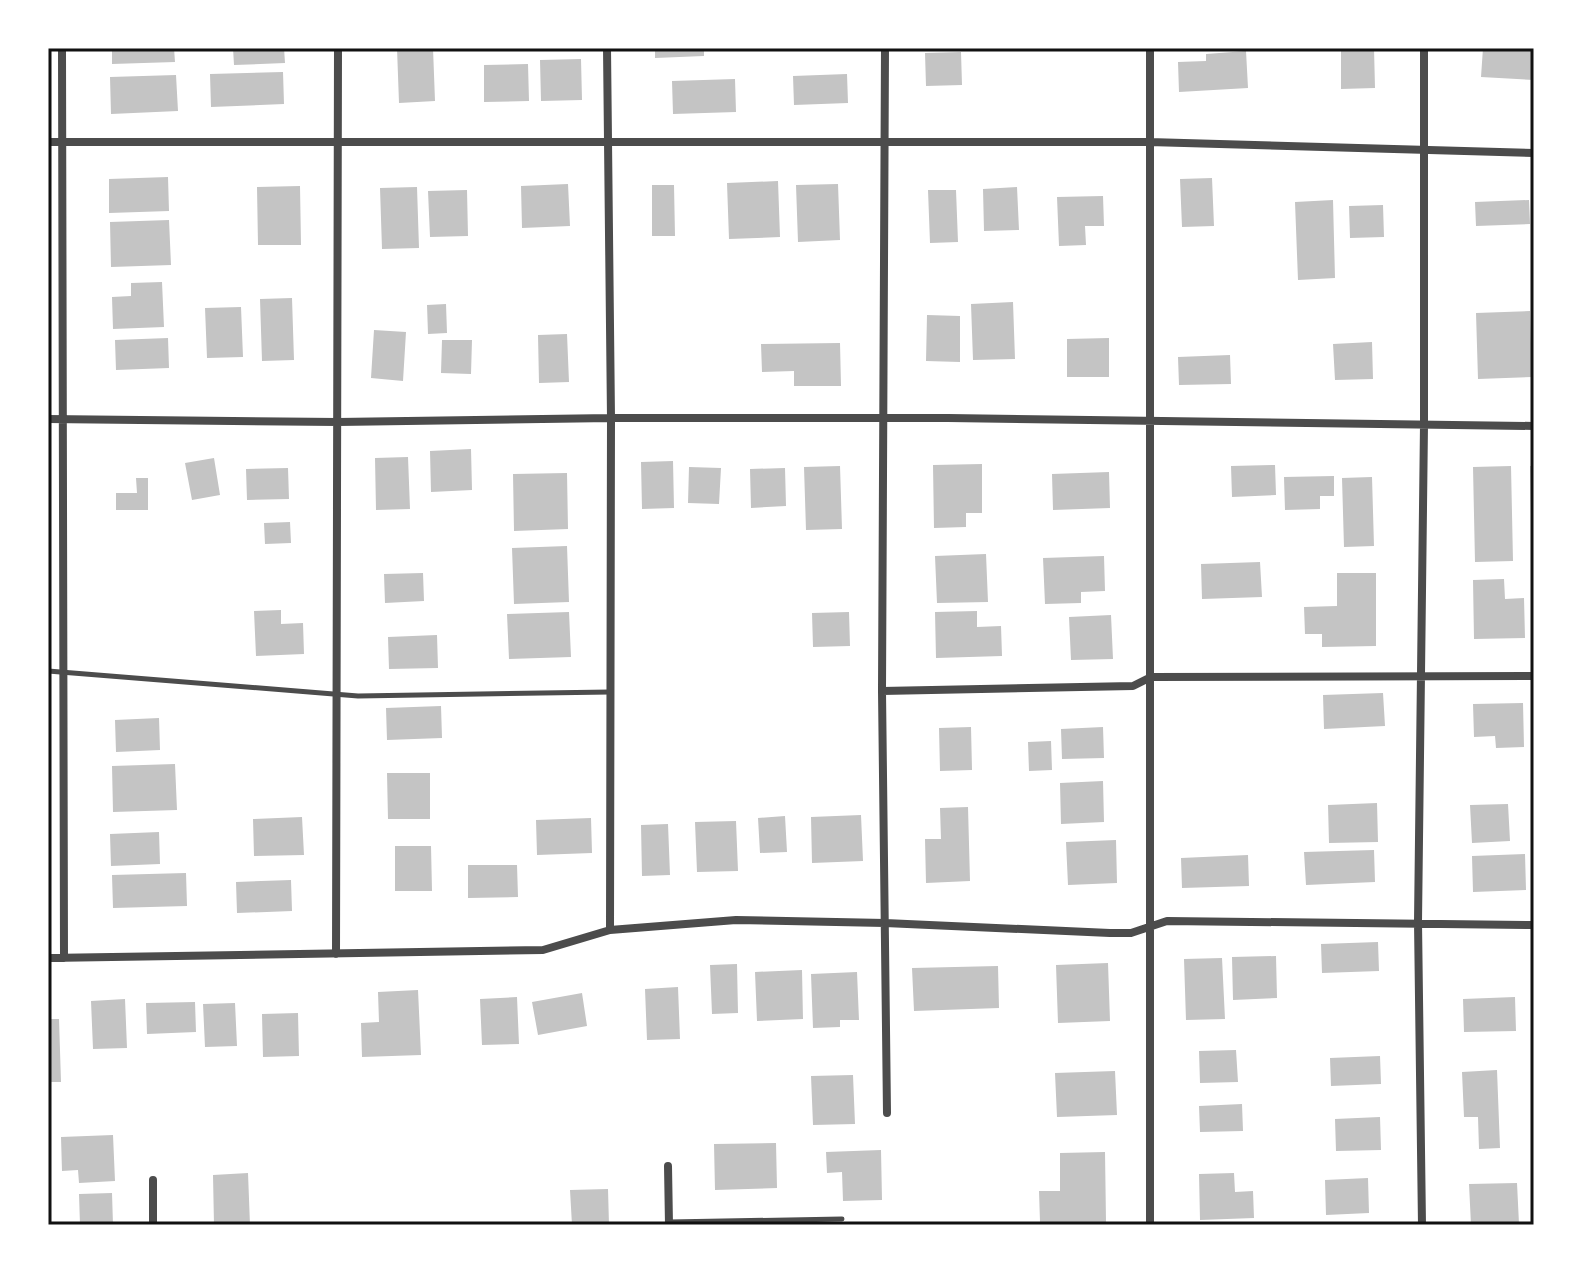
<svg xmlns="http://www.w3.org/2000/svg" width="1582" height="1273" font-family="'DejaVu Sans',sans-serif">
<rect width="100%" height="100%" fill="#fff"/>
<path fill="#c4c4c4" d="M112 48H174L175 62 112 64Z
M233 48H284L285 63 234 65Z
M397 48H433L435 101 399 103Z
M655 48H704V56L655 58Z
M1341 48H1374L1375 88 1341 89Z
M1483 48H1534V80L1481 77Z
M1246 51 1248 88 1179 92 1178 62 1206 61V54Z
M961 52 962 85 926 86 925 53Z
M581 59 582 100 541 101 540 60Z
M528 64 529 101 484 102V65Z
M283 72 284 104 211 107 210 74Z
M847 74 848 103 794 105 793 76Z
M176 75 178 111 111 114 110 77Z
M735 79 736 112 673 114 672 81Z
M168 177 169 211 109 213V179Z
M1212 178 1214 226 1182 227 1180 179Z
M778 181 780 237 729 239 727 183Z
M568 184 570 226 522 228 521 186Z
M838 184 840 240 798 242 796 185Z
M652 185H674L675 236H652Z
M300 186 301 245H258L257 187Z
M417 187 419 248 382 249 380 188Z
M1017 187 1019 230 984 231 983 189Z
M467 190 468 236 430 237 428 191Z
M928 190H956L958 242 930 243Z
M1103 196 1104 226H1085L1086 245 1059 246 1057 197Z
M1333 200 1335 278 1298 280 1295 202Z
M1529 200 1530 224 1476 226 1475 202Z
M1383 205 1384 237 1350 238 1349 206Z
M169 220 171 265 111 267 110 222Z
M162 282 164 327 113 329 112 297 131 296V283Z
M292 298 294 360 262 361 260 299Z
M1013 302 1015 359 973 360 971 304Z
M446 304 447 333 428 334 427 305Z
M241 307 243 357 207 358 205 308Z
M1530 311 1532 377 1478 379 1476 313Z
M927 315 960 316V362L926 361Z
M374 330 406 332 403 381 371 378Z
M567 334 569 382 539 383 538 335Z
M168 338 169 368 116 370 115 340Z
M1109 338V377H1067V339Z
M442 340H472L471 374 441 373Z
M1372 342 1373 379 1335 380 1333 344Z
M840 343 841 386H794V371L762 372 761 344Z
M1230 355 1231 384 1179 385 1178 357Z
M471 449 472 490 431 492 430 451Z
M408 457 410 509 376 510 375 458Z
M214 458 220 495 192 500 185 463Z
M673 461 674 508 642 509 641 462Z
M982 464V513H966V527L934 528 933 465Z
M1275 465 1276 495 1232 497 1231 466Z
M840 466 842 529 806 530 804 467Z
M1511 466 1513 561 1475 562 1473 467Z
M1530 466H1534V514H1531Z
M689 467 721 468 719 504 688 503Z
M288 468 289 499 247 500 246 469Z
M785 468 786 506 751 508 750 469Z
M1109 472 1110 508 1053 510 1052 474Z
M567 473 568 529 514 531 513 474Z
M1334 476V496H1320V509L1285 510 1284 477Z
M1372 477 1374 546 1344 547 1342 478Z
M136 478H148V510H116V493H137Z
M290 522 291 543 265 544 264 523Z
M567 546 569 602 514 604 512 548Z
M986 554 988 602 937 603 935 556Z
M1104 556 1105 591 1081 592V603L1045 604 1043 558Z
M1260 562 1262 597 1202 599 1201 564Z
M423 573 424 601 385 603 384 574Z
M1337 573H1376V646L1322 647V634H1305L1304 607 1337 606Z
M1504 579 1505 599 1524 598 1525 638 1474 639 1473 580Z
M281 610V624L303 623 304 654 256 656 254 611Z
M977 611V627L1001 626 1002 656 936 658 935 612Z
M569 612 571 657 509 659 507 614Z
M849 612 850 646 813 647 812 613Z
M1111 615 1113 659 1071 660 1069 617Z
M437 635 438 668 389 669 388 637Z
M1383 693 1385 726 1324 729 1323 695Z
M1523 703 1524 747 1496 748 1495 736 1474 737 1473 704Z
M441 706 442 738 387 740 386 708Z
M159 718 160 750 116 752 115 720Z
M971 727 972 770 940 771 939 728Z
M1103 727 1104 758 1062 759 1061 729Z
M1051 741 1052 770 1029 771 1028 742Z
M175 764 177 810 113 812 112 766Z
M387 773H430V819H388Z
M1103 781 1104 822 1061 824 1060 783Z
M1377 803 1378 842 1329 843 1328 805Z
M1508 804 1510 841 1472 843 1470 805Z
M968 807 970 881 926 883 925 839H941L940 808Z
M861 815 863 861 812 863 811 817Z
M785 816 787 852 760 853 758 818Z
M302 817 304 855 254 856 253 819Z
M591 818 592 853 537 855 536 820Z
M736 821 738 871 697 872 695 822Z
M668 824 670 875 642 876 641 825Z
M159 832 160 864 111 866 110 834Z
M1116 840 1117 883 1068 885 1066 842Z
M395 846H431L432 891H395Z
M1374 850 1375 882 1306 885 1304 852Z
M1525 854 1526 890 1473 892 1472 856Z
M1248 855 1249 886 1182 888 1181 858Z
M468 865H517L518 897 468 898Z
M186 873 187 906 113 908 112 875Z
M291 880 292 911 237 913 236 882Z
M1378 942 1379 971 1322 973 1321 944Z
M1276 956 1277 998 1233 1000 1232 957Z
M1222 958 1225 1019 1186 1020 1184 959Z
M1108 963 1110 1021 1058 1023 1056 965Z
M737 964 738 1013 712 1014 710 965Z
M998 966 999 1008 914 1011 912 968Z
M802 970 803 1019 757 1021 755 972Z
M857 972 859 1020H840V1027L813 1028 811 974Z
M678 987 680 1039 647 1040 645 989Z
M418 990 421 1055 362 1057 361 1023 379 1022 378 992Z
M582 993 587 1026 538 1035 532 1002Z
M517 997 519 1044 482 1045 480 999Z
M1515 997 1516 1031 1464 1032 1463 999Z
M125 999 127 1048 93 1049 91 1001Z
M195 1002 196 1032 147 1034 146 1003Z
M235 1003 237 1046 205 1047 203 1004Z
M298 1013 299 1056 263 1057 262 1014Z
M48 1019H59L61 1082H48Z
M1236 1050 1238 1082 1200 1083 1199 1051Z
M1380 1056 1381 1084 1331 1086 1330 1058Z
M1497 1070 1500 1148 1479 1149 1478 1117H1464L1462 1072Z
M1115 1071 1117 1115 1057 1117 1055 1073Z
M853 1075 855 1124 813 1125 811 1076Z
M1242 1104 1243 1131 1200 1132 1199 1106Z
M1380 1117 1381 1150 1336 1151 1335 1119Z
M113 1135 115 1181 79 1183 78 1170 62 1171 61 1137Z
M776 1143 777 1188 715 1190 714 1144Z
M881 1150 882 1200 843 1201 842 1172 827 1173 826 1152Z
M1105 1152 1106 1222H1040L1039 1191H1060V1153Z
M248 1173 250 1225H214L213 1175Z
M1234 1173 1235 1192 1253 1191 1254 1218 1200 1220 1199 1174Z
M1368 1178 1369 1213 1326 1215 1325 1180Z
M1517 1183 1519 1224 1471 1225 1469 1184Z
M608 1189 609 1225H572L570 1190Z
M112 1193 113 1225H80L79 1194Z"/>
<g fill="none" stroke-linecap="round" stroke-linejoin="round">
<path stroke="#4c4c4c" stroke-width="5" d="M48 671 358 696 610 692
M669 1222 842 1219"/>
<path stroke="#4c4c4c" stroke-width="8" d="M62 48 64 958
M607 48 611 418 610 930
M885 48 882 691 887 1113
M1150 48V1225
M48 142H1149L1534 153
M48 419 338 422 611 418H948L1534 426
M882 691 1133 686 1151 677 1534 676
M336 954 338 48
M48 958 543 950 610 930 736 920 885 923 1110 933H1131L1167 921 1534 925
M668 1166 669 1225
M153 1180V1225
M1422 1225 1418 922 1424 425V48"/>
</g>
<rect width="1582" height="1273" fill="none" stroke="#ffffff" stroke-width="100"/>
<rect x="50" y="50" width="1482" height="1173" fill="none" stroke="#111" stroke-width="3"/>
</svg>
